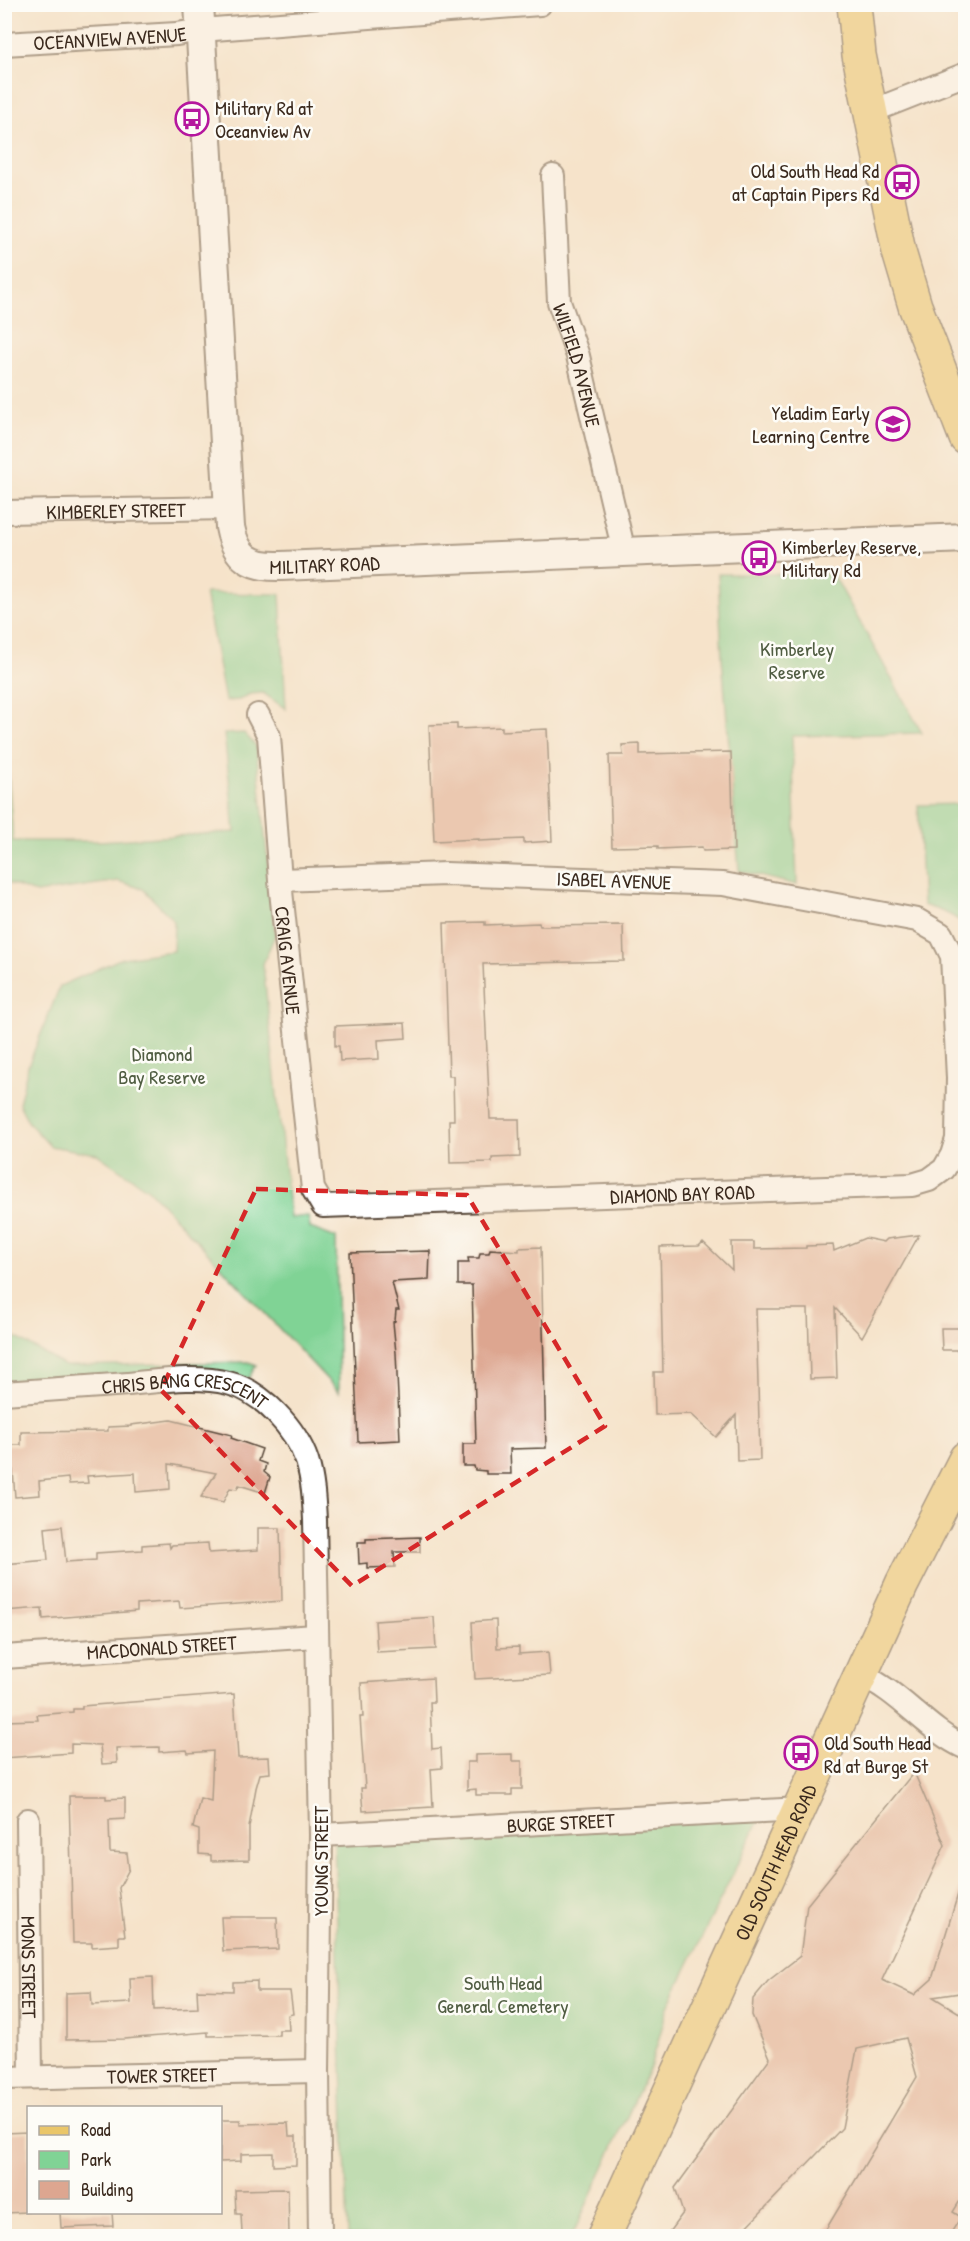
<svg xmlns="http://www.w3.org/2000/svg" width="970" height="2241" font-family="'Patrick Hand',sans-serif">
<rect width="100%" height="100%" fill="#fdfcf7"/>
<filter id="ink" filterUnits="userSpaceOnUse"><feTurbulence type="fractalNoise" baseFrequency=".0167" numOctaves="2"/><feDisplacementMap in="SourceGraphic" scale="12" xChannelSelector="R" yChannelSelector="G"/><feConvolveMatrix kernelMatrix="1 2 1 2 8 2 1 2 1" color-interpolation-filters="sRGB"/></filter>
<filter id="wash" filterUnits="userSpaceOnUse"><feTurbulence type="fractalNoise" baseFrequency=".008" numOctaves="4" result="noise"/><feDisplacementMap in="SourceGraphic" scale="24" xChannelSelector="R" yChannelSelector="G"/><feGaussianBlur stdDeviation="1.35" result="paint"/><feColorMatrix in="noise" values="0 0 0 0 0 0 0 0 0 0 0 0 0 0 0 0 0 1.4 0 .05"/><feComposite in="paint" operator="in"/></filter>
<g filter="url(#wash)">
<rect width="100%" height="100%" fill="#f5e3cb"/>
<path fill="#80d395" stroke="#5e7e5a" stroke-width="1.5" d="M718 574H833L922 733 792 736 797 885 739 871 722 658Z
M205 593 280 594 286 709 263 693 250 694 239 700 225 701Z
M244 733 256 746 275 935 263 964 290 1218 308 1216 310 1228 336 1238 339 1392 149 1190 97 1154 50 1146 29 1123 19 1104 28 1066 60 986 122 958 173 951 174 921 143 889 118 881 36 893 5 882V766L8 768 13 841H100L235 832 224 734Z
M963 804 966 810 965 926C954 914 938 910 923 905L918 805Z
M5 1331 65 1366 249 1362 256 1365 249 1378 224 1375 5 1392Z
M762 1814 668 2007 651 2065 572 2236H348L334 1840Z"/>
<g id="blocks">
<path fill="#dda690" d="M457 724V729L502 727V731L547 729 552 841 524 843V839L479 841V839L434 841 429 725Z
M640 744V754L731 752 734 850 703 851 702 847 658 849V846L612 847 609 755H623L622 745Z
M485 922V925L539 923 540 926 623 925 624 961 483 964 490 1119H519L520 1157 492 1158V1162L450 1163 449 1120H454L453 1076H449L444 923Z
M405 1023 406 1038 378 1040 379 1059 340 1061 339 1046H335V1026Z
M919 1235 862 1337 835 1308 837 1378 810 1379 808 1309H756L760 1460 737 1461 736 1415 716 1437 691 1414 655 1415 654 1372H663L660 1247 699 1246 703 1242 732 1270 731 1242H754V1249L806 1248V1246L833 1245 834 1251 865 1238 884 1242 887 1239Z
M541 1247 546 1448 510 1449 511 1474H486V1471L475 1470 474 1466H463V1444H476L472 1285H458V1263H469L468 1258H479L480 1253H489L490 1249 519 1251V1248Z
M430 1251 429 1280 392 1282 399 1310H396L395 1321 393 1322 396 1353 400 1440 358 1442 350 1253Z
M941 1328H966V1350H942Z
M171 1420 232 1435 231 1438 262 1449 258 1461 266 1464 264 1472 270 1477 265 1493 239 1485 237 1489 230 1488 223 1502 201 1497 216 1473 169 1464 170 1489 136 1492 135 1473 87 1476 88 1483 69 1484 68 1478 39 1481 40 1495 15 1497 13 1470 4 1471V1445H21V1432L108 1431V1427L131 1426V1425Z
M62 1526 66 1562 96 1560V1553L142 1550V1545L169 1543 170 1548 172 1545 208 1543 209 1553 258 1550V1528H280L282 1601 180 1608 179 1601 137 1604V1611L43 1619 42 1608 4 1611V1564L48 1560 45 1528Z
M420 1537V1552H394L395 1567 367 1568V1563L359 1564 358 1542H366V1539Z
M434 1617 436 1649 377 1652 375 1621Z
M496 1620 497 1648 519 1647V1654L548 1652 550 1675 475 1679 472 1622Z
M433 1678 434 1702H430L432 1749 441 1748 442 1768 431 1769 433 1807 363 1811 361 1788H365L360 1717H363L361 1683Z
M234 1694 238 1758 269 1757 270 1773 260 1774 256 1788 249 1827V1860L211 1861V1855L199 1854V1830L193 1828 200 1798 211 1801 213 1751 188 1753 187 1750 159 1752V1747L116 1748 117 1763 102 1764 100 1745 71 1744V1753L4 1758V1721L38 1720 37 1715 73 1712V1709H82V1706Z
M512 1754V1761H522V1789H512V1795H476V1789L467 1790V1762H475V1755Z
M914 1772 945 1845 882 1980 914 1995 932 1979 962 1881 966 1882V1992L933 1997 966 2017V2191L953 2212 961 2217 949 2236H822L917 2077 906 2038 857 2049 842 2128 738 2236H666L683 2213 675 2188 770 2058 752 2015 753 1999 768 1981 800 1956 807 1905Z
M69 1796H106V1799L125 1798V1819L109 1820 110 1852 127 1853 129 1869 119 1888 125 1936H119V1945L92 1947V1943H73Z
M221 1917H277L278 1949 223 1951Z
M153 1977 154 2010 198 2008 197 1990 233 1991V1982L257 1981V1991H290L293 2014 288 2015 289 2030H279V2035L208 2036V2032L124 2039 66 2040V1993L91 1992 92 2005 131 2003 130 1978Z
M220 2120H240V2124L288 2123 289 2136H296V2165L273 2166V2153L241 2154V2161L220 2162Z
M28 2132V2212L4 2213V2133Z
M288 2189 289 2236H248V2233H242L241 2214H236L235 2190Z
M60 2212H112L113 2226 61 2228Z"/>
</g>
</g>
<g filter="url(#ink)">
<use href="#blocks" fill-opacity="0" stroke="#574638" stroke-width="1.5"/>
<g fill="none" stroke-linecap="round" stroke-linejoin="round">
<g stroke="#574638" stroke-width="26">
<g id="minor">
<path id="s1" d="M4 44 177 34 201 30 540 4"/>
<path d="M870 112 966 74"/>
<path id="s2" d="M553 176 559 302 578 356 624 552"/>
<path id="s3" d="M4 512 229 508"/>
<path id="s4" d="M258 715 269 736 280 880 281 891 313 1189 323 1206 912 1185 929 1180 944 1169 952 1155 957 1139 958 1078 952 956 941 934 917 920 723 884 446 874 280 880"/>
<path id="s5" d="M4 1393C46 1390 87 1387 128 1384 161 1381 196 1375 228 1383 262 1391 296 1429 307 1461 313 1480 314 1500 315 1520L321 1835 318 2071 320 2236"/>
<path id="s6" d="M4 1657 316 1636"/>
<path d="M861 1675C901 1692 926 1730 966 1748"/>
<path id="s7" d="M28 1820 31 2077"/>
<path id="s8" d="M321 1835 800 1809"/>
<path id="s9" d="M4 2078 318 2071"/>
</g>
</g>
<g stroke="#574638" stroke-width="32">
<g id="tertiary">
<path id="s10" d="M199 4 230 527C236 558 251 567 281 566L966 538"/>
</g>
</g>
<g stroke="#574638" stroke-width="36">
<g id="primary">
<path d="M854 4 859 55 899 252 915 306 966 438"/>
<path id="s11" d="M604 2236 902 1584 966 1458"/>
</g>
</g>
<use href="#minor" stroke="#fff" stroke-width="22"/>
<use href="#tertiary" stroke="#fff" stroke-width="28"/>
<use href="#primary" stroke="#eac669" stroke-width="33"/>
</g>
</g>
<path d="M0 0H970V2241H0ZM256 1189 467 1195 605 1426 352 1586 161 1390Z" fill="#f5e3cb" fill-opacity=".55" fill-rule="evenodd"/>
<path fill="none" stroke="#d62828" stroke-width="4.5" stroke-dasharray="12 8" stroke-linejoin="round" d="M256 1189 467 1195 605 1426 352 1586 161 1390Z"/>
<defs>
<g id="bus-ring" transform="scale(1.725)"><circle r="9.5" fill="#fdfcf7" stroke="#b5179e" stroke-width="1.5"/><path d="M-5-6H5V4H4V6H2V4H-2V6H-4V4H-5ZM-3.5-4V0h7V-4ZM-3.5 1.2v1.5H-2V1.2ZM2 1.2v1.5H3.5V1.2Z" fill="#b5179e"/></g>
<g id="school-ring" transform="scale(1.725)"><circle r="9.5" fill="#fdfcf7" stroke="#b5179e" stroke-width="1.5"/><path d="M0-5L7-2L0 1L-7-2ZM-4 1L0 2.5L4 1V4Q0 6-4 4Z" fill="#b5179e"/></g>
</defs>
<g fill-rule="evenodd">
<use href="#bus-ring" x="192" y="119"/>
<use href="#bus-ring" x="902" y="182"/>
<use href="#school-ring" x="893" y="424"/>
<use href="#bus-ring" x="759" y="558"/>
<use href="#bus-ring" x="801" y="1753"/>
</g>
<g text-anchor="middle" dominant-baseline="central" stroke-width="5" stroke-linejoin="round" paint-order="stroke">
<g font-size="20" fill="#3b2a1e" stroke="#fdfcf7">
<text stroke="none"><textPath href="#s1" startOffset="106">OCEANVIEW AVENUE</textPath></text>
<text stroke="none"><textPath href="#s2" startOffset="192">WILFIELD AVENUE</textPath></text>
<text stroke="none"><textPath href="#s3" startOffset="112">KIMBERLEY STREET</textPath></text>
<text stroke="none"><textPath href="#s10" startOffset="640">MILITARY ROAD</textPath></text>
<text transform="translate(614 880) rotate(2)">ISABEL AVENUE</text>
<text stroke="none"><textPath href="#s4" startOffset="249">CRAIG AVENUE</textPath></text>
<text stroke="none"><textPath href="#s4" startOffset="858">DIAMOND BAY ROAD</textPath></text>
<text stroke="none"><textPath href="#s5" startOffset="183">CHRIS BANG CRESCENT</textPath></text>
<text stroke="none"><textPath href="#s6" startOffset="158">MACDONALD STREET</textPath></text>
<text stroke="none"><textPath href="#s8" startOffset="240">BURGE STREET</textPath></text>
<text transform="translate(320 1861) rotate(-90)">YOUNG STREET</text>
<text stroke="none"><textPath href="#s11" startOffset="411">OLD SOUTH HEAD ROAD</textPath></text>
<text stroke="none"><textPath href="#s7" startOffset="147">MONS STREET</textPath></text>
<text stroke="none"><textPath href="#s9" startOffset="158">TOWER STREET</textPath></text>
</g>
<g font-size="20" fill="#3b2a1e" stroke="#fdfcf7" text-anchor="start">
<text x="215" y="107">Military Rd at<tspan x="215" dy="23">Oceanview Av</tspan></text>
<text x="879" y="170" text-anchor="end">Old South Head Rd<tspan x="879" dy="23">at Captain Pipers Rd</tspan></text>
<text x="870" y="412" text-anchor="end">Yeladim Early<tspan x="870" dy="23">Learning Centre</tspan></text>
<text x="782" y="546">Kimberley Reserve,<tspan x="782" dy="23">Military Rd</tspan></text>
<text x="824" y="1742">Old South Head<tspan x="824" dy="23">Rd at Burge St</tspan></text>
</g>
<g font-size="20" fill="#505d42" stroke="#fdfcf7">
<text x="797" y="648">Kimberley<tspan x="797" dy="23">Reserve</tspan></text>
<text x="162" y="1053">Diamond<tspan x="162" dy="23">Bay Reserve</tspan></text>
<text x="503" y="1982">South Head<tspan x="503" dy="23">General Cemetery</tspan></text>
</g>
</g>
<rect width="970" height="2241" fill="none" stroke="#fdfcf7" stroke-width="24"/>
<rect x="27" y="2106" width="195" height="108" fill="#fdfcf7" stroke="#afa8a0" stroke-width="1.5"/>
<rect x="39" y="2126" width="30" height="9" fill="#eac669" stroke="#afa8a0" stroke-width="1.5"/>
<text x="81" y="2136" font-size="18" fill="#3b2a1e">Road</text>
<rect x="39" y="2151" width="30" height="18" fill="#80d395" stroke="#afa8a0" stroke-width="1.5"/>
<text x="81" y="2166" font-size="18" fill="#3b2a1e">Park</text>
<rect x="39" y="2181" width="30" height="18" fill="#dda690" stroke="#afa8a0" stroke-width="1.5"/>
<text x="81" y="2196" font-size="18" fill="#3b2a1e">Building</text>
</svg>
